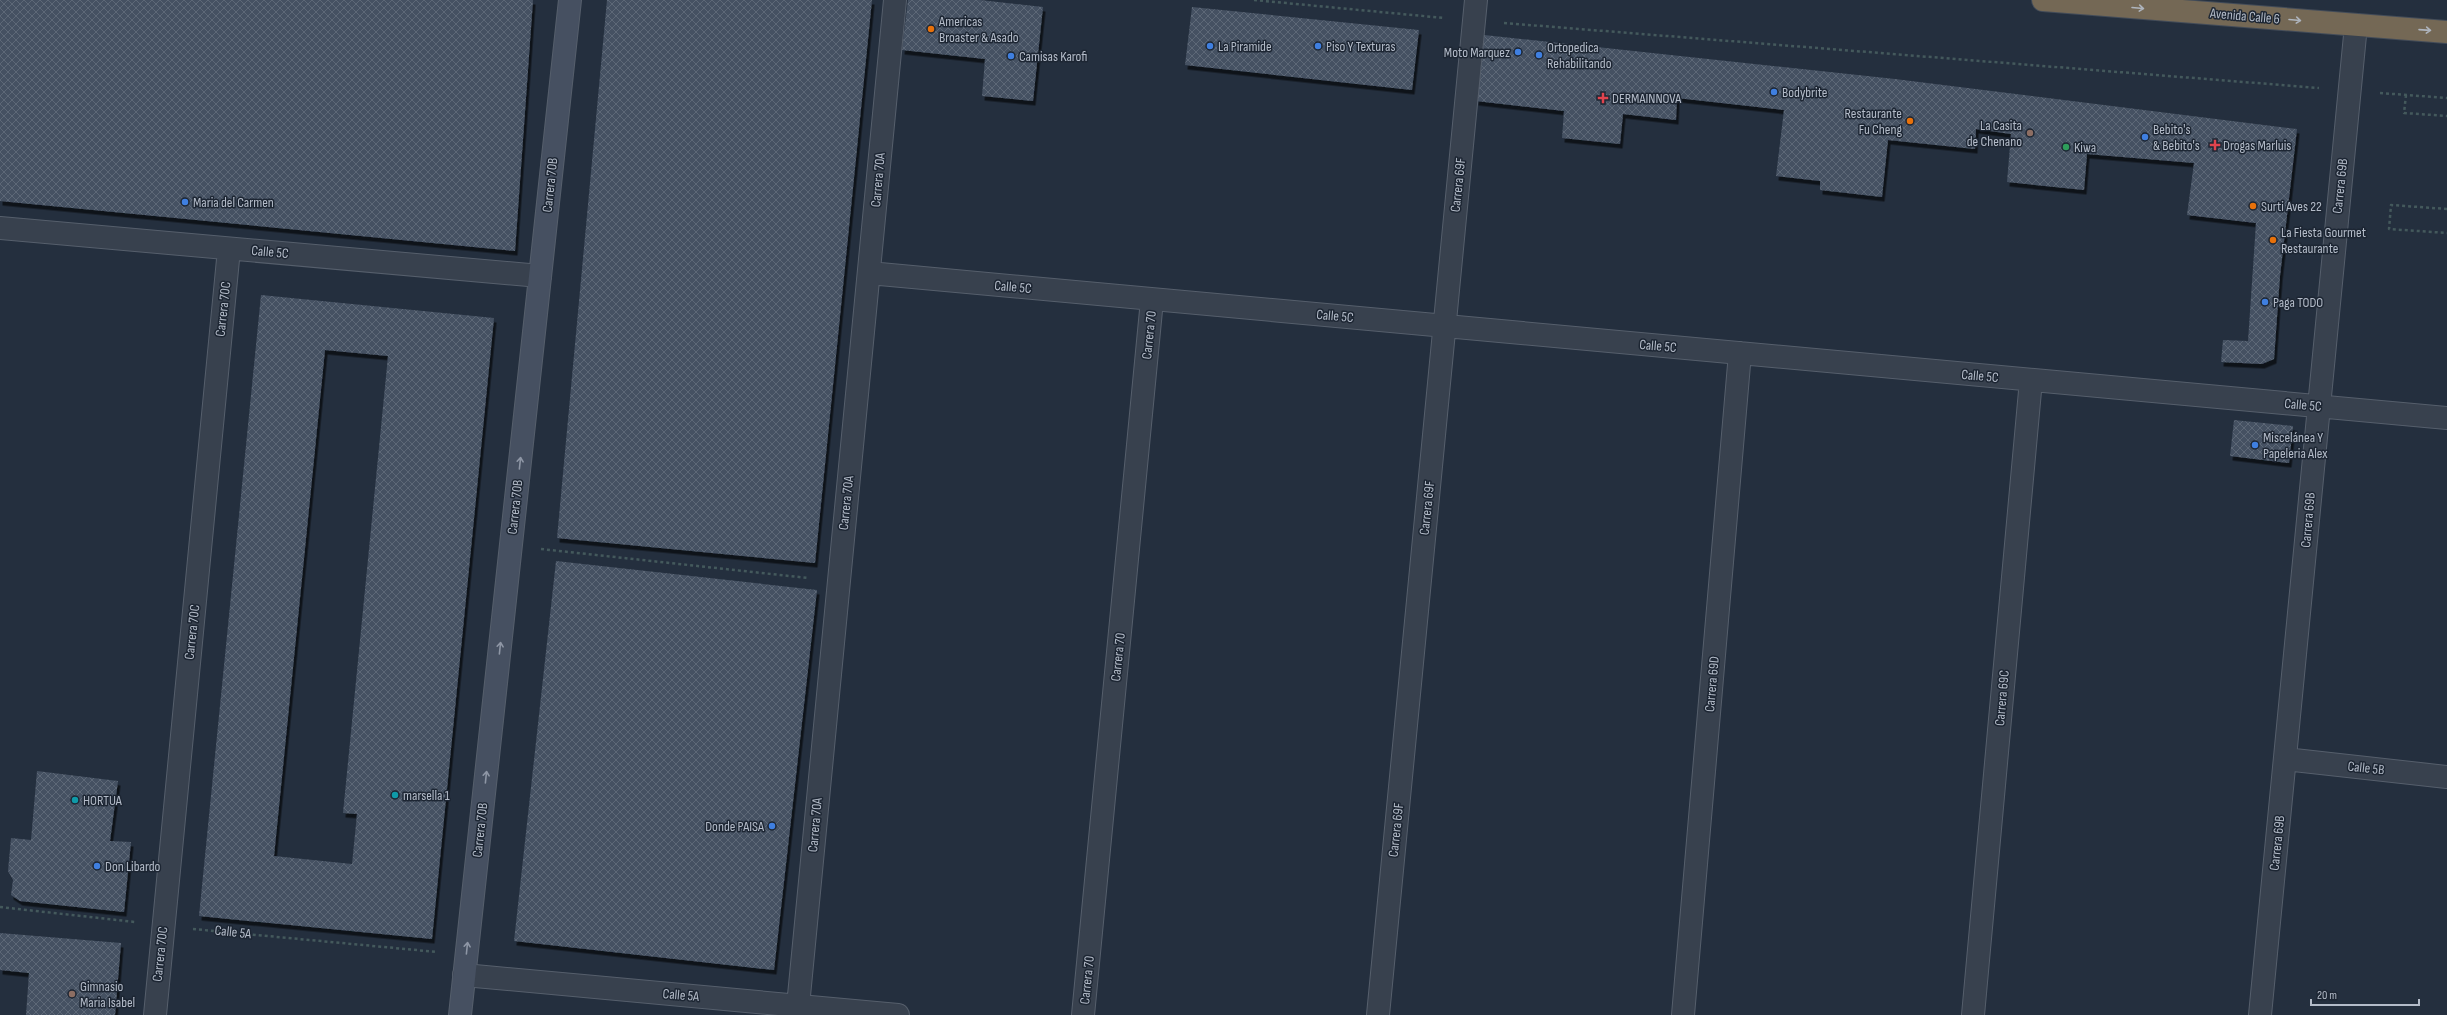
<svg xmlns="http://www.w3.org/2000/svg" width="2447" height="1015" font-family="'Sofia Sans Condensed',sans-serif">
<defs>
<pattern id="building-cross-hatch" width="8" height="8" patternUnits="userSpaceOnUse"><rect width="8" height="8" fill="#455162"/><path d="M0 0l8 8M0 8l8-8" fill="none" stroke="#5d6877"/></pattern>
<filter id="shadow"><feDropShadow dx="2.5" dy="4.5" stdDeviation="0" flood-color="#0009"/></filter>
</defs>
<rect width="100%" height="100%" fill="#242f3e"/>
<path fill="url(#building-cross-hatch)" fill-rule="evenodd" filter="url(#shadow)" d="M0 0H533L515 251 0 201Z
M607 0H872L815 563 557 538Z
M908 0H980L1043 7 1033 101 982 96 985 59 902 50Z
M1192 7 1419 30 1412 90 1185 65Z
M1484 35 1895 79 2297 129 2280 276 2274 359 2262 364 2221 362 2223 340 2248 341 2256 223 2187 215 2194 163 2087 154 2084 190 2007 182 2011 134 1976 129 1975 149 1888 140 1882 197 1820 190V181L1776 176 1784 110 1677 98 1676 120 1623 114 1620 144 1562 138 1564 111 1476 101Z
M261 295 494 318 432 939 199 916ZM325 350 388 356 343 813 357 814 352 864 274 856Z
M2234 420 2293 426 2289 463 2230 456Z
M556 561 817 590 774 970 514 941Z
M37 771 118 781 110 841 131 842 124 912 20 901 11 895 13 880 8 871 11 838 31 840Z
M0 933 121 943 115 1015H26L29 973 0 970Z"/>
<g fill="none" stroke-linecap="round" stroke-linejoin="round">
<g stroke="#565f6c" stroke-width="24">
<path id="street" d="M0 228 540 276
M869 273 2447 418
M2285 759 2447 777
M464 975 898 1015
M798 1006 895 0
M155 1015 229 249
M1083 1015 1152 300
M1378 1015 1476 0
M1683 1015 1740 353
M1973 1015 2031 380
M2260 1015 2356 25"/>
</g>
<g stroke="#565f6c" stroke-width="24">
<path id="secondary" d="M460 1015 570 0"/>
</g>
<g stroke="#434c59" stroke-width="24">
<path id="highway" d="M2043 0 2447 32"/>
</g>
<path stroke="#44595c" stroke-width="2.5" stroke-dasharray="3 3" stroke-linecap="butt" d="M1254 0 1444 18
M1504 23 2319 88
M2380 93 2447 98
M2406 95 2404 113 2447 116
M2447 209 2391 205 2389 229 2447 233
M541 549 808 578
M0 907 135 922
M193 929 437 952"/>
<use href="#street" stroke="#38414e" stroke-width="22"/>
<use href="#secondary" stroke="#465061" stroke-width="22"/>
<use href="#highway" stroke="#746855" stroke-width="22"/>
</g>
<defs><path id="oneway-shaft" d="M-6 0H5M1.5-3L5.5 0L1.5 3" fill="none" stroke-width="1.6" stroke-linecap="round" stroke-linejoin="round"/></defs>
<g stroke="#aeb4bd">
<use href="#oneway-shaft" transform="translate(2138 8) rotate(5)"/>
<use href="#oneway-shaft" transform="translate(2295 20) rotate(5)"/>
<use href="#oneway-shaft" transform="translate(2425 30) rotate(4)"/>
</g>
<g stroke="#8e96a5">
<use href="#oneway-shaft" transform="translate(520 463) rotate(-84)"/>
<use href="#oneway-shaft" transform="translate(500 648) rotate(-84)"/>
<use href="#oneway-shaft" transform="translate(486 777) rotate(-84)"/>
<use href="#oneway-shaft" transform="translate(467 948) rotate(-84)"/>
</g>
<g fill="#e8710a" stroke="#1d2633" stroke-width="1.5">
<circle cx="931" cy="29" r="4"/>
<circle cx="1910" cy="121" r="4"/>
<circle cx="2253" cy="206" r="4"/>
<circle cx="2273" cy="240" r="4"/>
</g>
<g fill="#3f7fe0" stroke="#1d2633" stroke-width="1.5">
<circle cx="1210" cy="46" r="4"/>
<circle cx="1318" cy="46" r="4"/>
<circle cx="1518" cy="52" r="4"/>
<circle cx="1539" cy="55" r="4"/>
<circle cx="1011" cy="56" r="4"/>
<circle cx="1774" cy="92" r="4"/>
<circle cx="2145" cy="137" r="4"/>
<circle cx="185" cy="202" r="4"/>
<circle cx="2265" cy="302" r="4"/>
<circle cx="2255" cy="445" r="4"/>
<circle cx="772" cy="826" r="4"/>
<circle cx="97" cy="866" r="4"/>
</g>
<g fill="#e0444e" stroke="#1d2633" stroke-width="1.5">
<path d="M1601 92h4v4h4v4h-4v4h-4v-4h-4v-4h4z"/>
<path d="M2213 139h4v4h4v4h-4v4h-4v-4h-4v-4h4z"/>
</g>
<g fill="#8d6e63" stroke="#1d2633" stroke-width="1.5">
<circle cx="2030" cy="133" r="4"/>
<circle cx="72" cy="994" r="4"/>
</g>
<circle fill="#2e9e5b" stroke="#1d2633" stroke-width="1.5" cx="2066" cy="147" r="4"/>
<g fill="#0f9aa8" stroke="#1d2633" stroke-width="1.5">
<circle cx="395" cy="795" r="4"/>
<circle cx="75" cy="800" r="4"/>
</g>
<g text-anchor="middle" dominant-baseline="central" stroke-width="3" stroke-linejoin="round" paint-order="stroke">
<g font-size="14" fill="#b4bcc9" stroke="#1d2633">
<text transform="translate(2245 16) rotate(5)">Avenida Calle 6</text>
<text transform="translate(878 180) rotate(-85)">Carrera 70A</text>
<text transform="translate(550 185) rotate(-84)">Carrera 70B</text>
<text transform="translate(1458 185) rotate(-84)">Carrera 69F</text>
<text transform="translate(2340 186) rotate(-84)">Carrera 69B</text>
<text transform="translate(270 252) rotate(5)">Calle 5C</text>
<text transform="translate(1013 287) rotate(5)">Calle 5C</text>
<text transform="translate(223 309) rotate(-84)">Carrera 70C</text>
<text transform="translate(1335 316) rotate(5)">Calle 5C</text>
<text transform="translate(1149 335) rotate(-84)">Carrera 70</text>
<text transform="translate(1658 346) rotate(5)">Calle 5C</text>
<text transform="translate(1980 376) rotate(5)">Calle 5C</text>
<text transform="translate(2303 405) rotate(5)">Calle 5C</text>
<text transform="translate(846 503) rotate(-84)">Carrera 70A</text>
<text transform="translate(515 507) rotate(-84)">Carrera 70B</text>
<text transform="translate(1427 508) rotate(-84)">Carrera 69F</text>
<text transform="translate(2308 520) rotate(-85)">Carrera 69B</text>
<text transform="translate(192 632) rotate(-84)">Carrera 70C</text>
<text transform="translate(1118 657) rotate(-84)">Carrera 70</text>
<text transform="translate(1712 684) rotate(-85)">Carrera 69D</text>
<text transform="translate(2002 698) rotate(-85)">Carrera 69C</text>
<text transform="translate(2366 768) rotate(6)">Calle 5B</text>
<text transform="translate(815 825) rotate(-85)">Carrera 70A</text>
<text transform="translate(480 830) rotate(-84)">Carrera 70B</text>
<text transform="translate(1396 830) rotate(-84)">Carrera 69F</text>
<text transform="translate(2277 843) rotate(-84)">Carrera 69B</text>
<text transform="translate(233 932) rotate(6)">Calle 5A</text>
<text transform="translate(160 954) rotate(-84)">Carrera 70C</text>
<text transform="translate(1087 980) rotate(-84)">Carrera 70</text>
<text transform="translate(681 995) rotate(5)">Calle 5A</text>
</g>
<g font-size="14" fill="#b4bcc9" stroke="#1d2633" text-anchor="start">
<text x="939" y="21">Americas<tspan x="939" dy="16">Broaster &amp; Asado</tspan></text>
<text x="1218" y="46">La Piramide</text>
<text x="1326" y="46">Piso Y Texturas</text>
<text x="1547" y="47">Ortopedica<tspan x="1547" dy="16">Rehabilitando</tspan></text>
<text x="1510" y="52" text-anchor="end">Moto Marquez</text>
<text x="1019" y="56">Camisas Karofi</text>
<text x="1782" y="92">Bodybrite</text>
<text x="1612" y="98">DERMAINNOVA</text>
<text x="1902" y="113" text-anchor="end">Restaurante<tspan x="1902" dy="16">Fu Cheng</tspan></text>
<text x="2022" y="125" text-anchor="end">La Casita<tspan x="2022" dy="16">de Chenano</tspan></text>
<text x="2153" y="129">Bebito's<tspan x="2153" dy="16">&amp; Bebito's</tspan></text>
<text x="2223" y="145">Drogas Marluis</text>
<text x="2074" y="147">Kiwa</text>
<text x="193" y="202">Maria del Carmen</text>
<text x="2261" y="206">Surti Aves 22</text>
<text x="2281" y="232">La Fiesta Gourmet<tspan x="2281" dy="16">Restaurante</tspan></text>
<text x="2273" y="302">Paga TODO</text>
<text x="2263" y="437">Miscelánea Y<tspan x="2263" dy="16">Papeleria Alex</tspan></text>
<text x="403" y="795">marsella 1</text>
<text x="83" y="800">HORTUA</text>
<text x="764" y="826" text-anchor="end">Donde PAISA</text>
<text x="105" y="866">Don Libardo</text>
<text x="80" y="986">Gimnasio<tspan x="80" dy="16">Maria Isabel</tspan></text>
</g>
</g>
<path d="M2311 999v6h108v-6" fill="none" stroke="#b4bcc9" stroke-width="2"/>
<text x="2317" y="999" font-size="12" fill="#b4bcc9" stroke="#1d2633" stroke-width="3" paint-order="stroke">20 m</text>
</svg>
